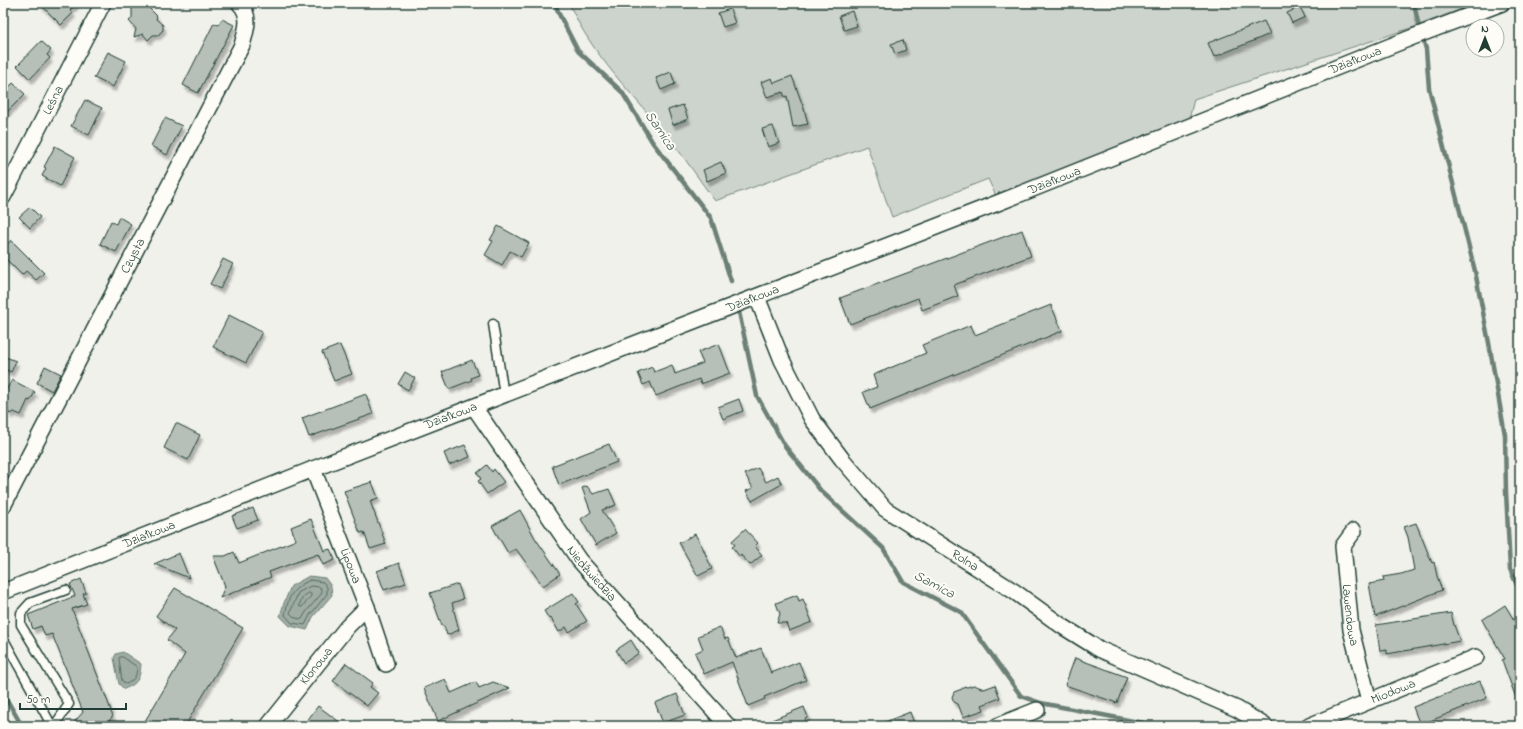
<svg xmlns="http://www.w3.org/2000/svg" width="1523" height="729" font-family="'Indie Flower',sans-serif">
<defs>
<filter id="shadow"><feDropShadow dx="2.5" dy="4.5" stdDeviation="1" flood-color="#0004"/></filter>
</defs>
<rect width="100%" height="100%" fill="#f0f1eb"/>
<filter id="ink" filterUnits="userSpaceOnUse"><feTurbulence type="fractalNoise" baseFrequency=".025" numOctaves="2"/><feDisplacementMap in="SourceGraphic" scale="8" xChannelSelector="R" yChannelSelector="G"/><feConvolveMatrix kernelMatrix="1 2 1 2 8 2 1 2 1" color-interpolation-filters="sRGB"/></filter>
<g filter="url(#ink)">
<path fill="#cdd3cd" stroke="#768880" d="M569 3H1477L1414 27 1194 99 1189 120 996 196 988 179 892 217 867 146 715 201C700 181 686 159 670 140 635 96 591 55 569 3Z"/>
<path fill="#9faca4" stroke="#6c8077" d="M309 576 325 578 331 586 332 595 313 617 307 630 290 626 280 616 284 603 291 586Z
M123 652 141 664C140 678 138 684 124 689L119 684 114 658 116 654Z"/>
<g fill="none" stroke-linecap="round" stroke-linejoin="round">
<path stroke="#526961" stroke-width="1" d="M310 580 323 582 327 587V594L310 615 305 625 292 623 285 615C289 595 292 589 310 580Z
M311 586 320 587 322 593 306 612 302 619 295 618 290 613 298 593Z
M309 593 311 594V596L302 607H300L299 605 303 597Z
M120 657H123L137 667C137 675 134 681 126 684L122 681 119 659Z"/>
<path stroke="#6c8077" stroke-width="4.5" d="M555 3 559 14 578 51 622 92 653 143 711 218 731 281
M1414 3 1418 23 1426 49 1429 88 1475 271 1489 343 1505 435 1506 492 1510 569 1520 592
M739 312 757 396 785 446 821 491 883 548 903 582 961 612 1021 696 1041 703 1159 726
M3 693 22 726"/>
</g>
<path fill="#b6bfb8" stroke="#1f3d34" filter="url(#shadow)" d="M39 3H77L70 10 73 13 61 25Z
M132 3H144L157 16 156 19 163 25V30L158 35H153L148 40 143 34 134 37 136 29 129 21 132 18Z
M1300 7 1305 17 1292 23 1287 13Z
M730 9 735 23 723 27 718 13Z
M852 11 857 26 844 30 839 16Z
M222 19 234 25 198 93 183 85 214 23 218 25Z
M1264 21 1270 34 1214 57 1208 43Z
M903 40 906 50 895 54 891 44Z
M41 41 51 50 47 55 50 58 30 79 17 66Z
M108 52 126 61 113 87 94 78Z
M671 72 675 84 661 90 656 78Z
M792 76 804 109 808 124 793 127 787 96 785 97 783 92 767 97 761 82 772 78 774 83Z
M13 83 25 94 3 116V93Z
M85 100 102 108 89 135 71 126Z
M683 105 688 119 673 125 668 110Z
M165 118 182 126 167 155 151 146Z
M773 126 779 143 768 147 762 129Z
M55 146 75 157 60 186 42 176 46 168 44 167Z
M721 162 726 173 707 181 703 170Z
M30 207 40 217 30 228 19 217Z
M119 217 131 224 116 252 100 244 111 221 116 224Z
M498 226 529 243 521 257 510 251 502 265 485 255 493 241 490 240Z
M1022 230 1031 256 954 285 958 296 922 310 918 298 850 324 840 298Z
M11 240 44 273 36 280 26 271 22 275 3 256V249Z
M223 259 233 264 220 289 210 284Z
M1051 305 1062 331 870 409 863 392 877 387 873 375 926 353 922 345 971 325 975 335Z
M229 315 262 332 246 363 213 347Z
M719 344 730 373 701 384 699 379 656 396 650 382 643 385 638 373 652 367 654 372 672 365 675 374 703 363 698 352Z
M340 345 352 374 334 381 322 352Z
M3 356 16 361 11 372 3 368Z
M472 360 478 375 471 378 472 380 449 389 442 372Z
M45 366 61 374 52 391 37 383Z
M405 372 415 378 408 390 398 384Z
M12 380 35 392 30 401 28 400 21 415 14 412 9 414 7 408 3 406V395Z
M366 394 373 414 309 437 302 418Z
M739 399 743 411 723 419 718 407Z
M176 423 200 435 188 460 164 448Z
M609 444 617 462 559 485 552 466Z
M465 445 470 457 449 465 444 453Z
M487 465 492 472 494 469 504 482 487 494 478 481 481 479 477 473Z
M758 468 766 482 778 476 782 484 752 501 746 491 753 488 745 474Z
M372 482 378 498 370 501 386 544 370 549 364 532 360 533 344 491Z
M587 486 593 494 609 489 616 505 602 510 616 533 596 545 581 519 591 512 582 488Z
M253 508 258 520 237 528 232 516Z
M520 510 535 538 560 574 543 586 516 549 508 553 492 526Z
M311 519 324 551 330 549 335 560 323 565 318 554 269 572 271 577 220 598 225 586 213 556H225L234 552 239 563 296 540 291 527Z
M1416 523 1432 563 1434 562 1437 576 1442 590 1375 617 1369 584 1384 581 1383 577 1401 574 1414 570 1408 537 1404 527Z
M745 529 758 543 755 546 762 555 750 565 741 555 740 557 732 547 735 545 732 541Z
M695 534 702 546 712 569 698 576 679 543Z
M179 553 189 578 154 564Z
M399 563 406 583 384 590 377 571Z
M81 579 86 593 83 594 87 604 72 609 111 710H110L113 716 105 726H71L83 712 68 674 52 634 45 636 41 626 33 629 28 615 75 596 70 584Z
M458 584 463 599 452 603 459 630 447 635 444 626H442L430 593Z
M175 588 243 628 185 726H142L185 654 167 640 175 630 156 616Z
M573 593 579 602 576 604 587 621 569 632 566 627 559 632 551 618 549 619 544 611Z
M797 595 799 601 803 599 812 622 789 631 786 623H777L780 614 776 603Z
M1505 605 1520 630 1519 706 1502 660 1505 659 1482 620Z
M1451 613 1454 625 1460 641 1387 654V650L1380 651 1376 625Z
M720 627 725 639 728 638 736 658 761 648 771 673 799 662 806 680 764 697 765 699 748 706 732 662 704 674 695 653 703 649 698 636Z
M631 640 639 653 624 663 616 650Z
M1075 658 1127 677 1117 703 1065 685Z
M346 663 373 683 370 687 378 693 367 706 333 681Z
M445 679 451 693 476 682 479 688 493 682 510 688 438 721 424 688Z
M1480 681 1487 698 1420 725 1413 707Z
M974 685 984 689 995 685 1000 698 982 705 984 710 963 717 958 704 954 702 952 697 954 692 962 689 964 686 967 687Z
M677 694 685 715 663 723 655 703Z
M318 706 345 726H303Z
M804 707 808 717 805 719 807 726H757Z
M910 712 915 726H877V725Z"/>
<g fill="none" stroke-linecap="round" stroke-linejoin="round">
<g stroke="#1f3d34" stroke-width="11">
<path id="lane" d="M493 324 504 395
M3 638 52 726
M54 726 69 704 21 625V613L30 603 66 590"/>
</g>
<g stroke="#1f3d34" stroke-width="18">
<g id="street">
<path id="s1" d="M3 197 103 3"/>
<path id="s2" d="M757 297 782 360 812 419 842 459 885 509 1015 592 1062 626 1099 649 1237 709 1265 726"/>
<path id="s3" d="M474 407 579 560 728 726"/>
<path id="s4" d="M313 469 367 607 386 664"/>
<path id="s5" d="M3 506 242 45C246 31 252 15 239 3"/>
<path id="s6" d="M1354 531 1343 546 1351 630 1369 701"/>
<path id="s7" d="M3 592 313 469 1000 202 1413 37 1502 3"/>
<path id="s8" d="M268 726 347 627 367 607"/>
<path d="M997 726 1037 710"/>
<path id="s9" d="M1309 726 1476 657"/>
</g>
</g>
<use href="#lane" stroke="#fdfcf7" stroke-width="8"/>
<use href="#street" stroke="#fdfcf7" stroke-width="15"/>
</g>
</g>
<g text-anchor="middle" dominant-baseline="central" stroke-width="4" stroke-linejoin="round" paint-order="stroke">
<g font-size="13" fill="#1f3d34" stroke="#fdfcf7">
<text stroke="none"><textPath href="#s7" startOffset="1453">Działkowa</textPath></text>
<text stroke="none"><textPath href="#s1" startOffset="109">Leśna</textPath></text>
<text stroke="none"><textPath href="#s7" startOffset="1129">Działkowa</textPath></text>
<text stroke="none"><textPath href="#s5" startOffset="282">Czysta</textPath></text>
<text stroke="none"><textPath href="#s7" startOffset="805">Działkowa</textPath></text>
<text stroke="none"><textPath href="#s7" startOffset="481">Działkowa</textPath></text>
<text stroke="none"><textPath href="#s7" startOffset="157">Działkowa</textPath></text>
<text stroke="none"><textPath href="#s2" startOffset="345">Rolna</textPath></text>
<text stroke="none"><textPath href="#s4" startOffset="104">Lipowa</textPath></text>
<text stroke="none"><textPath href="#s3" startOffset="204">Niedźwiedzia</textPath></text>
<text stroke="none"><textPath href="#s6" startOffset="88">Lawendowa</textPath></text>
<text stroke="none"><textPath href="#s8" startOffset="77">Klonowa</textPath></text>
<text stroke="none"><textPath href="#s9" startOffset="91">Miodowa</textPath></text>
</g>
<g font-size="14" font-style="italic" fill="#455e56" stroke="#fdfcf7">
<text transform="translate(660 131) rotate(56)">Samica</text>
<text transform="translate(934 585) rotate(28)">Samica</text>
</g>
</g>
<rect width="1523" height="729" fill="none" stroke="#fdfcf7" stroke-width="16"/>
<rect x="8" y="8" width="1507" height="713" fill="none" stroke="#1f3d34" stroke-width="1.5" filter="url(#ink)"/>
<g transform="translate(1485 38)"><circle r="19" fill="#fdfcf7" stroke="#a4b0a9"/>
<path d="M0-3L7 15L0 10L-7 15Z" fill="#1f3d34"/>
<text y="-6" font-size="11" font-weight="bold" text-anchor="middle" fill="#1f3d34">N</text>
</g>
<path d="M20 703v6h106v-6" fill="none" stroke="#1f3d34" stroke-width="2"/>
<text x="26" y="703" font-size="12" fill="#1f3d34" stroke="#fdfcf7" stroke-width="3" paint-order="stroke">50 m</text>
</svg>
